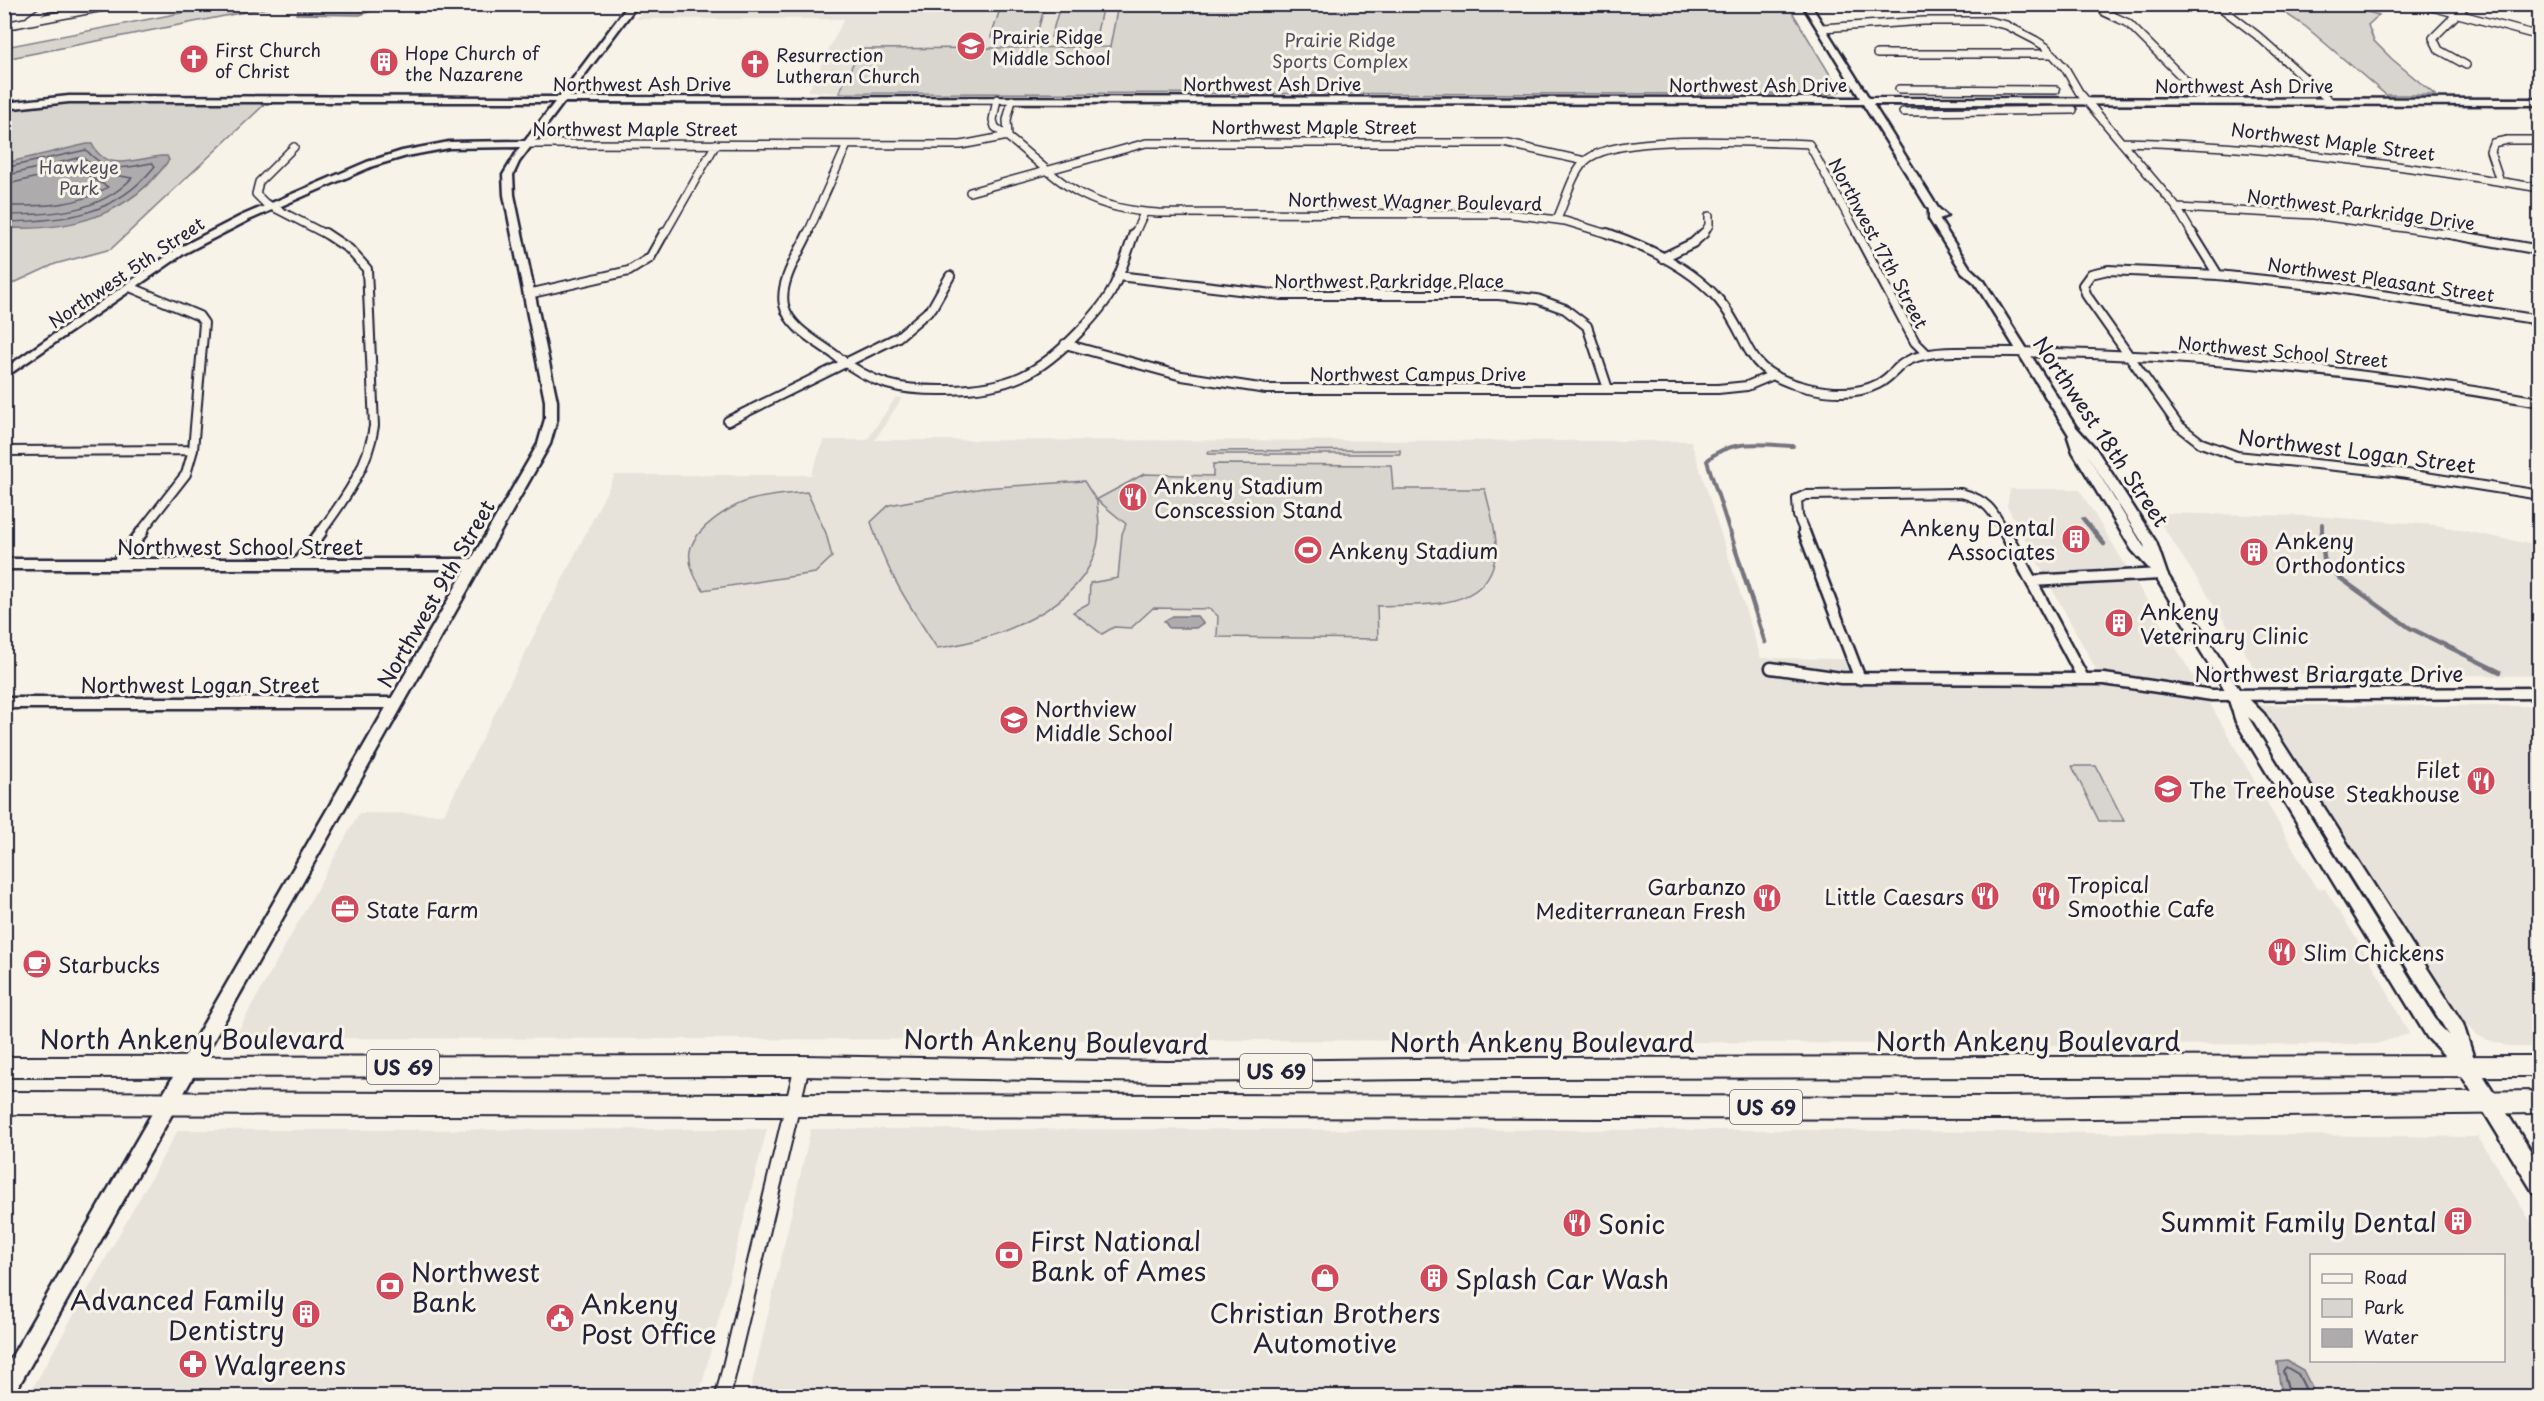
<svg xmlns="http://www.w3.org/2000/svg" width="2544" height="1401" font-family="'Playpen Sans',sans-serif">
<rect width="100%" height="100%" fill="#f7f3e8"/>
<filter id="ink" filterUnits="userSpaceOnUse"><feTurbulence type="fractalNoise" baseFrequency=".0167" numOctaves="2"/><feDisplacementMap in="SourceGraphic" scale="12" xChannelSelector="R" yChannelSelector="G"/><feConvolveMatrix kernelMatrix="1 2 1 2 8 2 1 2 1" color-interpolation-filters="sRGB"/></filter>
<g filter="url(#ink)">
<path fill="#e7e3db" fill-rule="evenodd" d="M647 4 1118 5 1110 49H860L839 93 808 91 844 19H636Z
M896 397 902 398 875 440 1691 441 1761 658 1844 659 1849 671H2097L2007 506 2010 489H2079L2209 702 2316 888 2325 889 2376 970 2409 1034 2376 1044 1978 1045 1591 1041 234 1038 359 813 444 814 615 475H811L824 440H867Z
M2154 513 2314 516 2436 525 2539 546V676L2258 673Z
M2259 705 2539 706V1047H2510L2488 1040 2477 1035 2450 1009Z
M767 1129 699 1396H28L178 1130Z
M811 1129 1805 1130 2478 1137 2539 1235V1396H749ZM2312 1256H2504V1360H2312Z"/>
<path fill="#d8d5cf" stroke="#7d7c85" stroke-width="1.5" d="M222 5H281L5 59V47Z
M1118 5H1788L1840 91 1832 94 839 93 860 49 1110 47Z
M2273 5H2340L2379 15 2368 25 2374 41 2392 59 2435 95H2386L2306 27Z
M1004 7 1044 9 1036 37H991L1000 9Z
M1062 7 1102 9 1096 37H1051L1059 9Z
M72 101 267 102 111 249 55 264 5 287V108Z
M1385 450H1400V454H1208L1209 451Z
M1213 464 1391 465 1393 489H1485C1489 508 1497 530 1496 549 1493 613 1421 604 1377 606L1378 639 1217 637 1218 616 1210 609 1153 608 1131 628 1114 627 1102 634 1073 612 1089 603 1090 583 1118 578 1122 534 1126 524 1097 500C1098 516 1101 530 1097 546 1082 609 993 641 937 648 909 605 886 572 871 522L889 505 983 488 1084 481 1096 500 1144 474 1213 476Z
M807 492 826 533 832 557 815 573 703 590C695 579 686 561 691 547 698 527 727 508 747 501 766 495 787 494 807 492Z
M2072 766H2096L2124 821H2099Z"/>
<path fill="#aeabad" stroke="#76747f" stroke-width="1.5" d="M306 5V4L387 5 360 15 296 14 299 8Z
M87 144H92C106 173 135 159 161 156H167L169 160C129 216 71 231 5 228V163Z
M1173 616H1197L1203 623 1196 628H1169L1164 621Z
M2287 1361 2303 1370 2316 1396H2285L2280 1385 2277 1362Z"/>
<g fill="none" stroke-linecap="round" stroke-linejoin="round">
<path stroke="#5a5969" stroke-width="1.5" d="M307 4 310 9H359L376 4
M4 168 86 150C109 175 122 168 152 163L155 166C115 216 64 221 4 222
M4 176 82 157 102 173 132 178C99 213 50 215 4 215
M4 185 79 167 88 176 108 187C79 207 38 206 4 206"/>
<path stroke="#5a5969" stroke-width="2" d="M2290 1396 2283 1371 2286 1367 2298 1374 2309 1396"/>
<path stroke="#76747f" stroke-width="4" d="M2083 519 2095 533
M1730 533 1707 461C1727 438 1765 445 1793 446
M2322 533V524"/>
<path stroke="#76747f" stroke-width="4.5" d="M1730 532 1765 642
M2094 532 2104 544
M2322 532 2324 559 2340 578 2410 628 2500 672"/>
<g stroke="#22223b" stroke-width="10">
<path id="street-far3" d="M2216 4 2258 36 2330 101
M2421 4 2540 36
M2104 12 2128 23 2206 101
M30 19 51 4
M4 26 119 4
M1822 28 1924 21H1988L2006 25 2035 40 2046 47 2065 68 2079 92 2177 208 2193 235
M1877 54H2053
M2466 65 2439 50 2433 38 2467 4
M1899 89 2056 90
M997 99 993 120 995 127C1057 174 1072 208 1158 213L1511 214 1565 221 1611 235
M1903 112 2073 110
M1008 136 1007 120 1012 100
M2121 142C2262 145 2401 165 2540 188
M528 144 961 145 1008 136
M294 147 259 182 256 194 265 203 327 235
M2500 181 2490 151 2493 143 2507 140H2540
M970 192 1146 143H1504L1585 161
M2177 208 2314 215 2453 235
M1557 219C1566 201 1572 170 1589 158 1625 133 1762 143 1809 144L1858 235
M664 235 716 144
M807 235 847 145
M1134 235 1144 213
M1703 235 1709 225V216"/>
</g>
<g stroke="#22223b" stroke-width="12">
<path id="street-far2" d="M808 233C799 253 779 282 784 305 789 328 818 342 835 355 873 385 900 391 948 390 1009 389 1038 375 1080 331 1091 319 1103 307 1111 292 1121 274 1127 253 1134 233
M1607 233C1647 247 1691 267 1719 300 1754 342 1740 372 1808 388 1830 393 1857 395 1878 384 1888 379 1893 372 1901 365 1916 354 1937 352 1955 352 2152 350 2346 368 2540 402
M1857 233 1915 342 1927 354
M2192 233 2218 275
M2444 233 2540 250
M1662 258 1693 243 1704 233
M1118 276 1282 295H1498L1537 299 1565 309 1587 326 1608 389
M130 287 199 316 204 323 193 450 186 474 140 533
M528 294 629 271 650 258 664 233
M2540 320 2331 287 2218 275 2108 270 2091 274 2083 285 2087 296 2178 425 2201 443 2237 456 2394 472 2540 495
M1065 344 1182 376 1266 389H1718L1747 386 1773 375
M728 421 898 337 932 308 950 276
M4 451 193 450
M320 533C344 500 368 468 374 426L367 269 349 249 325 233
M1805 533 1798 516 1797 499 1806 495 1961 493C1987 500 1993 510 2005 533"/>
</g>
<g stroke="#22223b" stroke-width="15">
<path id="street-far1" d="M1804 532 1860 679
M2005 532 2083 678
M4 564H476
M117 564 142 532
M297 564 321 532
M2031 581 2160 574
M1771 668 1841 678 2104 679 2212 695 2540 693
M4 703H395"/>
</g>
<g stroke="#22223b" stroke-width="18">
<path id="street" d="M723 1396 802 1066"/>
</g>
<g stroke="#22223b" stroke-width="5">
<path id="secondary" d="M629 4H638L568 97 1860 98 1802 4H1810L1869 98 2540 99V105L1873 104 1938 208 1947 216 1939 219 1970 268 1984 281 2076 427 2096 449 2156 542 2167 574 2239 689 2264 714 2463 1024 2475 1062 2540 1166V1194L2533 1192 2459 1071 2427 1037 2236 722 2227 694 2153 573 2132 550 2073 452 2068 437 2069 435 1975 283 1962 272 1929 219V210L1863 104 564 102 519 162 513 175 514 195 557 401V419L550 444 13 1396H4V1370L538 444 545 419V401L504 195 503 175 520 147 449 148 407 156 373 166 249 220 185 253 4 378V369L177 249 241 216 367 162 402 151 449 142 525 141 555 102H69L4 109V103L69 96 559 97ZM2086 453 2144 545 2145 548 2142 544ZM2248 717 2254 722 2449 1035 2439 1025Z"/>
</g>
<g stroke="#22223b" stroke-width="4">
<path id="primary" d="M802 1056 1167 1062 1504 1058 2540 1056V1076L1504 1078 1167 1082 802 1076 4 1077V1057Z
M2540 1091V1113L2002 1119 4 1114V1092L2002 1097Z"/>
</g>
<use href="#street-far3" stroke="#f7f3e8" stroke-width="7"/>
<use href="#street-far2" stroke="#f7f3e8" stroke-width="8"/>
<use href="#street-far1" stroke="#f7f3e8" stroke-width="10"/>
<use href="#street" stroke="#f7f3e8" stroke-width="14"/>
<use href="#secondary" fill="#f7f3e8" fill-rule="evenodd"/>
<use href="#primary" fill="#f7f3e8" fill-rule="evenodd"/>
</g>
</g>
<defs>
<g id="school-disc" transform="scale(1.5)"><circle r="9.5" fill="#d1495b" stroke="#f7f3e8"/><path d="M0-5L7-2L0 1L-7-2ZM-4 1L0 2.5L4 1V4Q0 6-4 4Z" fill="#fff"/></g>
<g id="church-disc" transform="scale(1.5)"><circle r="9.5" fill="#d1495b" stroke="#f7f3e8"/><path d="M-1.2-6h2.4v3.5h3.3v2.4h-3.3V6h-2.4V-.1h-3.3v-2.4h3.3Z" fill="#fff"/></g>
<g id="building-disc" transform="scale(1.5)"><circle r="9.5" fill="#d1495b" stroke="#f7f3e8"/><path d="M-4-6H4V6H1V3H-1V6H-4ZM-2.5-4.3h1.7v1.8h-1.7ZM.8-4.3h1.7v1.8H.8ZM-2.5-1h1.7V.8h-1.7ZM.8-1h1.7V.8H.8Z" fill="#fff"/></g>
<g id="restaurant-disc" transform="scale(1.5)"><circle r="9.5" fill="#d1495b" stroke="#f7f3e8"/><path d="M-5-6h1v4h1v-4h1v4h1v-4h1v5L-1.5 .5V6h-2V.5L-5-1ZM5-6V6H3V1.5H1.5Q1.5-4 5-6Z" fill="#fff"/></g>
<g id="stadium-disc" transform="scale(1.5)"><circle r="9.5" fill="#d1495b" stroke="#f7f3e8"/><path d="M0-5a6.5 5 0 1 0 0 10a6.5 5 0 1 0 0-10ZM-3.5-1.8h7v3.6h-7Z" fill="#fff"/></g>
<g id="office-disc" transform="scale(1.5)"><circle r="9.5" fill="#d1495b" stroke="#f7f3e8"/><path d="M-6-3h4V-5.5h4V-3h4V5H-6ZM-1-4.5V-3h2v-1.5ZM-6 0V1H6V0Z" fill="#fff"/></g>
<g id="cafe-disc" transform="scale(1.5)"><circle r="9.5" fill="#d1495b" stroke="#f7f3e8"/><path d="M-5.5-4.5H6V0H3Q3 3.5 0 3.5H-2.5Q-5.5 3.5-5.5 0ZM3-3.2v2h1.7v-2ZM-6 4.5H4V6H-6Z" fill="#fff"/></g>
<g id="bank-disc" transform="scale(1.5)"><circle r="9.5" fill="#d1495b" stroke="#f7f3e8"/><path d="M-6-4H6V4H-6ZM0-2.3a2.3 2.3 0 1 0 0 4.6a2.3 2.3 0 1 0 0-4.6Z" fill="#fff"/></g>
<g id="shop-disc" transform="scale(1.5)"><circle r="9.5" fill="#d1495b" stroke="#f7f3e8"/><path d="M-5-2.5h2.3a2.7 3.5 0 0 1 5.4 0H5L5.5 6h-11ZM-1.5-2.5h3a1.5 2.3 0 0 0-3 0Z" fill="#fff"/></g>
<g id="civic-disc" transform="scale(1.5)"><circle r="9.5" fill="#d1495b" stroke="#f7f3e8"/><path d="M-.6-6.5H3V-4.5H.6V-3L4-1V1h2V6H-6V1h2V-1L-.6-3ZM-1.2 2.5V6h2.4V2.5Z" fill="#fff"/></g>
<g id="pharmacy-disc" transform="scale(1.5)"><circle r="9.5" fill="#d1495b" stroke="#f7f3e8"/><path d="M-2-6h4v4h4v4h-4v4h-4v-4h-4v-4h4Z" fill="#fff"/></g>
</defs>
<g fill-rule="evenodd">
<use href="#school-disc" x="971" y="46"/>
<use href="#church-disc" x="194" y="59"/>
<use href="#building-disc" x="384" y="62"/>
<use href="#church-disc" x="755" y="64"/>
<use href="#restaurant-disc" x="1133" y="497"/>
<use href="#building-disc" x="2076" y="539"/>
<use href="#stadium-disc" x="1308" y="550"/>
<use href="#building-disc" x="2254" y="552"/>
<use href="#building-disc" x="2119" y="623"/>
<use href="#school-disc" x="1014" y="720"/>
<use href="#restaurant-disc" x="2481" y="781"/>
<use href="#school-disc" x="2168" y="789"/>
<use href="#restaurant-disc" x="1985" y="896"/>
<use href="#restaurant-disc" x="2046" y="896"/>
<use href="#restaurant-disc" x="1767" y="898"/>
<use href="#office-disc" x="345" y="909"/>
<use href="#restaurant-disc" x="2282" y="952"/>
<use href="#cafe-disc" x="37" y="964"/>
<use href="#building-disc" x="2458" y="1221"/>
<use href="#restaurant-disc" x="1577" y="1223"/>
<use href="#bank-disc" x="1009" y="1255"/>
<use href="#shop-disc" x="1325" y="1278"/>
<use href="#building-disc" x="1434" y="1278"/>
<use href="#bank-disc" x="390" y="1286"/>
<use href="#building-disc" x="306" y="1314"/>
<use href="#civic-disc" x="560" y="1318"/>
<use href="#pharmacy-disc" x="193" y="1364"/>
</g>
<g text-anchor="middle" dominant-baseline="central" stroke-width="6" stroke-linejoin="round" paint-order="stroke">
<g font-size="18" fill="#22223b" stroke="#f7f3e8" text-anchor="start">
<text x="992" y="36">Prairie Ridge<tspan x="992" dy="21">Middle School</tspan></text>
<text x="215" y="49">First Church<tspan x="215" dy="21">of Christ</tspan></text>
<text x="405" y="52">Hope Church of<tspan x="405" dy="21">the Nazarene</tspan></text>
<text x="776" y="54">Resurrection<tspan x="776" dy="21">Lutheran Church</tspan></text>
</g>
<g font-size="18" fill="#504f60" stroke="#f7f3e8">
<text x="1340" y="39">Prairie Ridge<tspan x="1340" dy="21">Sports Complex</tspan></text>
<text x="79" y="166">Hawkeye<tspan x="79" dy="21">Park</tspan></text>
</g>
<g font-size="18" fill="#22223b" stroke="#f7f3e8">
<text x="642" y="83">Northwest Ash Drive</text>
<text x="1272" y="83">Northwest Ash Drive</text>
<text x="1758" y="84">Northwest Ash Drive</text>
<text x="2244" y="85">Northwest Ash Drive</text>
<text x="1314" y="126">Northwest Maple Street</text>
<text x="635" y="128">Northwest Maple Street</text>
<text transform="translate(2333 141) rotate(7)">Northwest Maple Street</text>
<text transform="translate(1415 201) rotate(1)">Northwest Wagner Boulevard</text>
<text transform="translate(2361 209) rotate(7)">Northwest Parkridge Drive</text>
<text transform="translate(1879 243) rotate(62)">Northwest 17th Street</text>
<text transform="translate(126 272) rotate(-34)">Northwest 5th Street</text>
<text transform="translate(2381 279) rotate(8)">Northwest Pleasant Street</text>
<text x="1389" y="280">Northwest Parkridge Place</text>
<text transform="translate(2283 351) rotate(5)">Northwest School Street</text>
<text x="1418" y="373">Northwest Campus Drive</text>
</g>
<g fill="#f7f3e8" stroke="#62616f" stroke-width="1.5">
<rect x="367" y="1050" width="72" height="34" rx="4.5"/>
<rect x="1240" y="1054" width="72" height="34" rx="4.5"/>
<rect x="1730" y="1090" width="72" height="34" rx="4.5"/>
</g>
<g font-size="20" font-weight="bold" fill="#22223b">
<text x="403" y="1067">US 69</text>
<text x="1276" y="1071">US 69</text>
<text x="1766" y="1107">US 69</text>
</g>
<g font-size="21" fill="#22223b" stroke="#f7f3e8">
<text transform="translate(2102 431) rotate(56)">Northwest 18th Street</text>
<text transform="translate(2357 450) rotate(7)">Northwest Logan Street</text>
<text x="240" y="546">Northwest School Street</text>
<text transform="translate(435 593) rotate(-60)">Northwest 9th Street</text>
<text x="2329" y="673">Northwest Briargate Drive</text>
<text x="200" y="684">Northwest Logan Street</text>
</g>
<g font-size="21" fill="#22223b" stroke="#f7f3e8" text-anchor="start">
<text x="1154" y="485">Ankeny Stadium<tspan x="1154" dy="24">Conscession Stand</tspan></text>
<text x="2055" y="527" text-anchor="end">Ankeny Dental<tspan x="2055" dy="24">Associates</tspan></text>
<text x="2275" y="540">Ankeny<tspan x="2275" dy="24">Orthodontics</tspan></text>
<text x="1329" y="550">Ankeny Stadium</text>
<text x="2140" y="611">Ankeny<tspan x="2140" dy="24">Veterinary Clinic</tspan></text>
<text x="1035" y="708">Northview<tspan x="1035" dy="24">Middle School</tspan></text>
<text x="2460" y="769" text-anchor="end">Filet<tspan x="2460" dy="24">Steakhouse</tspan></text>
<text x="2189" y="789">The Treehouse</text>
<text x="2067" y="884">Tropical<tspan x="2067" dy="24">Smoothie Cafe</tspan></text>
<text x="1746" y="886" text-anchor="end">Garbanzo<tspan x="1746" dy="24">Mediterranean Fresh</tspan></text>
<text x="1964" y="896" text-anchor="end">Little Caesars</text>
<text x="366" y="909">State Farm</text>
<text x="2303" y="952">Slim Chickens</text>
<text x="58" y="964">Starbucks</text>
</g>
<g font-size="26" fill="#22223b" stroke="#f7f3e8">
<text x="192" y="1038">North Ankeny Boulevard</text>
<text x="2028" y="1040">North Ankeny Boulevard</text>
<text transform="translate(1056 1041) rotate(1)">North Ankeny Boulevard</text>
<text x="1542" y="1041">North Ankeny Boulevard</text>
</g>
<g font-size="26" fill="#22223b" stroke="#f7f3e8" text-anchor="start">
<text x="2437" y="1221" text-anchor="end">Summit Family Dental</text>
<text x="1598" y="1223">Sonic</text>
<text x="1030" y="1240">First National<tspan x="1030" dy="30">Bank of Ames</tspan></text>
<text x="411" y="1271">Northwest<tspan x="411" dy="30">Bank</tspan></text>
<text x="1455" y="1278">Splash Car Wash</text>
<text x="285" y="1299" text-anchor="end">Advanced Family<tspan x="285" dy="30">Dentistry</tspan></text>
<text x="581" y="1303">Ankeny<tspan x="581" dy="30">Post Office</tspan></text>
<text x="1325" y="1312" text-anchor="middle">Christian Brothers<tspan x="1325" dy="30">Automotive</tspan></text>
<text x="214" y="1364">Walgreens</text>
</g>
</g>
<rect width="2544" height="1401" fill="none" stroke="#f7f3e8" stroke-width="24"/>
<rect x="12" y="12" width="2520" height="1377" fill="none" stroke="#22223b" stroke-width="2" filter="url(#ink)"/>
<rect x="2310" y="1254" width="195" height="108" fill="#f7f3e8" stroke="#a29fa3" stroke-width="1.5"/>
<rect x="2322" y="1274" width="30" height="9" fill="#f7f3e8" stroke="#a29fa3" stroke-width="1.5"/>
<text x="2364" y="1284" font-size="18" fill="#22223b">Road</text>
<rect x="2322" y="1299" width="30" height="18" fill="#d8d5cf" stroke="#a29fa3" stroke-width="1.5"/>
<text x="2364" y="1314" font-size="18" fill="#22223b">Park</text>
<rect x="2322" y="1329" width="30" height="18" fill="#aeabad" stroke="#a29fa3" stroke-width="1.5"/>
<text x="2364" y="1344" font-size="18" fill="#22223b">Water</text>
</svg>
